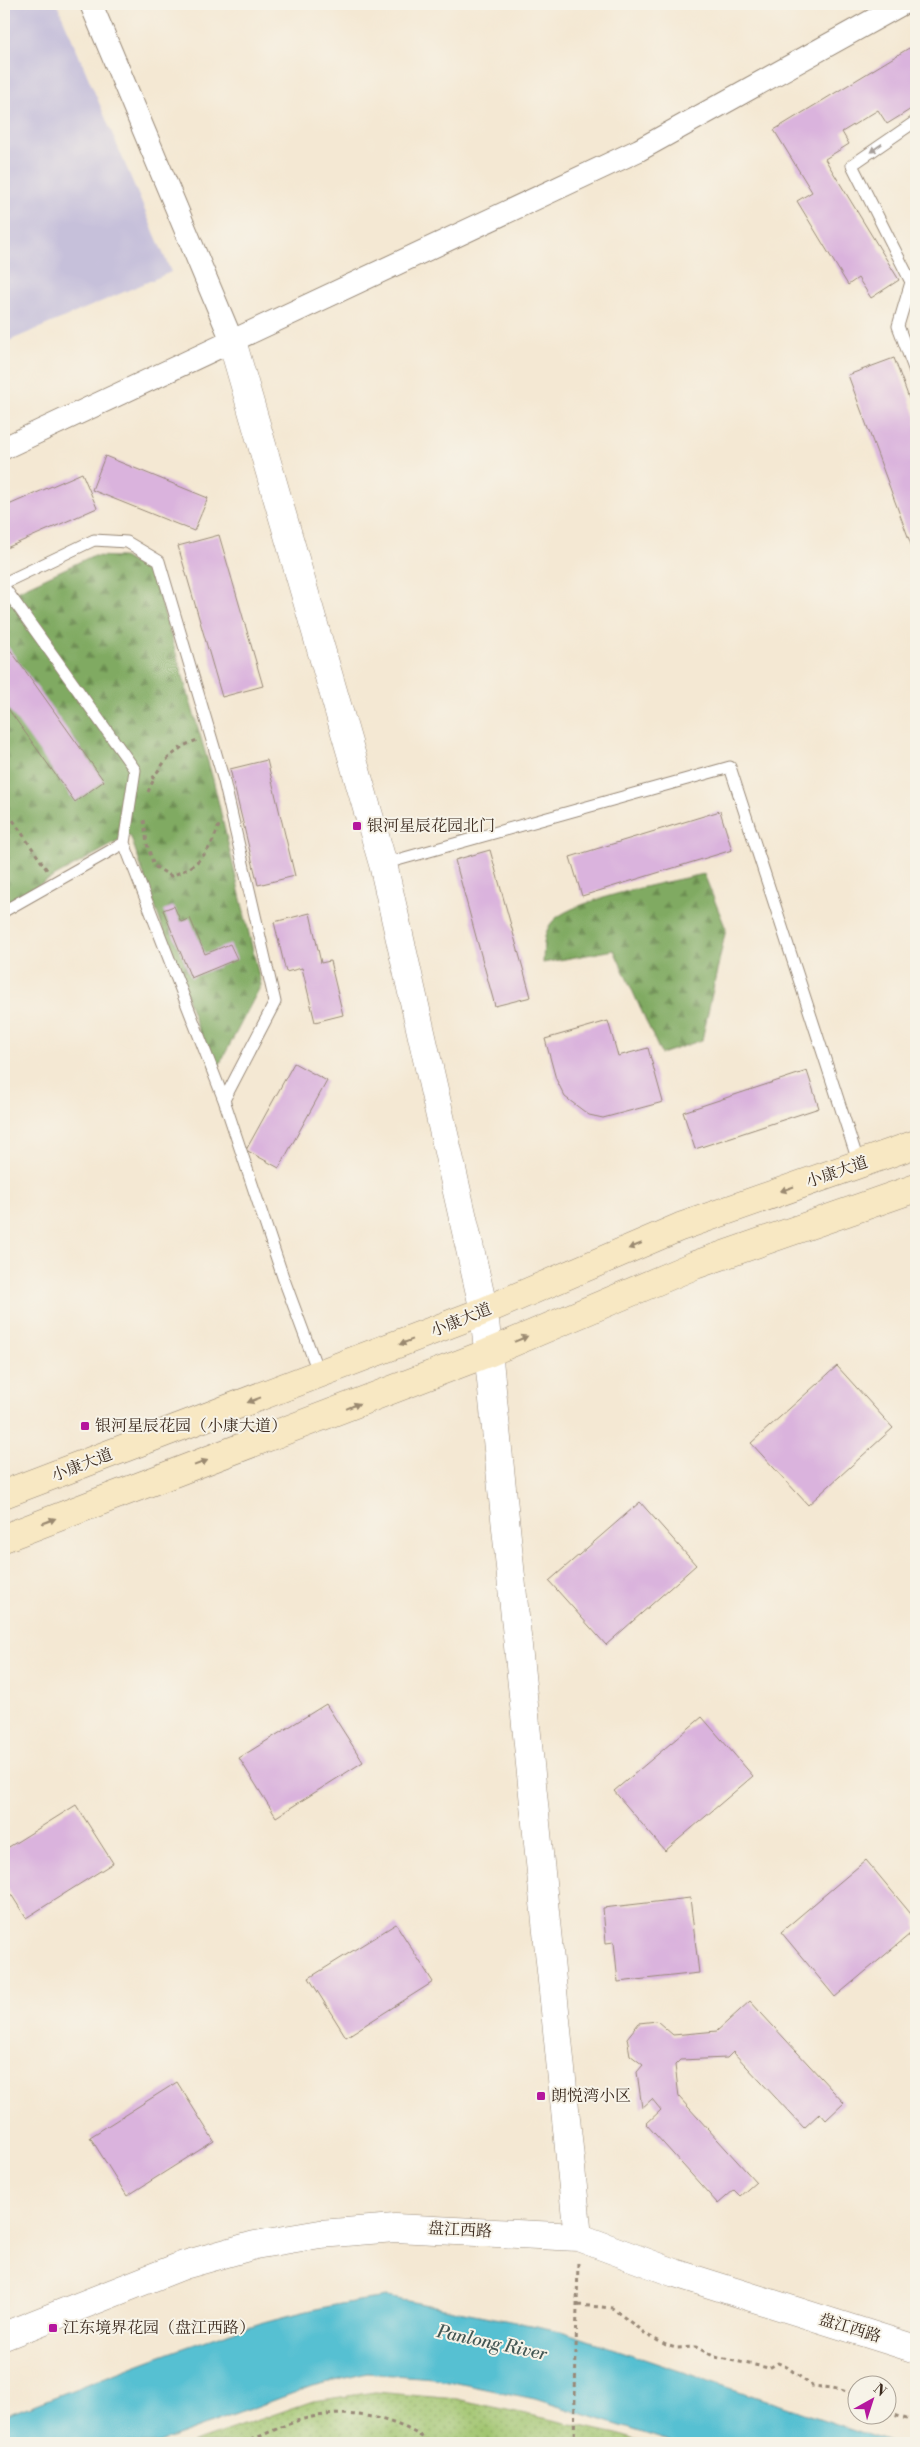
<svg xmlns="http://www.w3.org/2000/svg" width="920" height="2447" font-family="'Libre Bodoni','Noto Serif SC',serif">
<defs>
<pattern id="forest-firs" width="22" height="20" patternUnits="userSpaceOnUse" patternTransform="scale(1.25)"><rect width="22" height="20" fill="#80aa62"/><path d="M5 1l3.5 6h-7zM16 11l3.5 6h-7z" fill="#6a8b50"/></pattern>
<pattern id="park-dots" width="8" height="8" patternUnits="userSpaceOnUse" patternTransform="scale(1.25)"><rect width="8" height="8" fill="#a1c56f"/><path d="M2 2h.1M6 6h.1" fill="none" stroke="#84a05b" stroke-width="1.8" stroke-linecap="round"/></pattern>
</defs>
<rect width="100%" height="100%" fill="#f7f3e8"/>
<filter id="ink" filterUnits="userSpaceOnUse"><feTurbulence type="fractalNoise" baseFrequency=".02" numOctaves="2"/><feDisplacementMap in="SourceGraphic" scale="10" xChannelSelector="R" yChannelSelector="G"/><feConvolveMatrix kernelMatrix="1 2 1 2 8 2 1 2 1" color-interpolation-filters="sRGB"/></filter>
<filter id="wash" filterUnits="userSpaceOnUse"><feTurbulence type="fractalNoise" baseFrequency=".0096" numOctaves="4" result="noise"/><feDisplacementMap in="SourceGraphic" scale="20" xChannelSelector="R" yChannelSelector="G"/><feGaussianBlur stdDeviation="1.12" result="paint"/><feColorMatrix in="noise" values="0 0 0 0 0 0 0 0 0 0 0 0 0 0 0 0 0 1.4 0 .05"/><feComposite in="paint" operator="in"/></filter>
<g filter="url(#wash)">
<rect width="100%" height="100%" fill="#f4e8d3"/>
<path fill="#c6c0da" d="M4 4H57L171 272 4 343Z"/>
<path fill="url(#forest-firs)" stroke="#5e6a40" d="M92 556 123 557 153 575 213 779 261 985 214 1075 130 835 4 904V597Z
M704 874 726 929 702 1040 661 1054 614 950 543 963C544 948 542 932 554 920 575 899 672 881 704 874Z"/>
<path fill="url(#park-dots)" stroke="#6e7846" d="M375 2392 457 2399 617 2434 646 2443H191L313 2401Z"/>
<path fill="#56c0d2" stroke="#487578" d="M387 2297 561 2331 893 2443H675L535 2399 433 2378 367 2373 313 2386 157 2443H4V2416C128 2370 255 2312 387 2297Z"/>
<g id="blocks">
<path fill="#dab3dd" d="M909 48 916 60V106L887 124 878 110 842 132 849 144 825 159 899 280 871 298 858 278 848 285 797 201 812 192 774 130Z
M894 358 916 417V558L848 375Z
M105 456 208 498 194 531 92 490Z
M82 473 97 508 4 549V507Z
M219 535 263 686 222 697 178 546Z
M4 641 104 781 75 802 4 703Z
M267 760 295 876 258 885 230 769Z
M720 811 732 850 582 896 570 857Z
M490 850 531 997 495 1006 455 860Z
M174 906 181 922 190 918 205 954 230 944 237 959 191 978 163 910Z
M310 913 321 963 330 961 343 1015 315 1022 302 968 286 972 274 922Z
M608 1021 618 1056 648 1048 663 1102 603 1118 589 1115 565 1097 556 1079 545 1039Z
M294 1063 327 1081 279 1168 246 1150Z
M807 1071 819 1108 695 1149 683 1112Z
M837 1366 893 1428 808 1505 751 1443Z
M640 1502 696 1565 606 1645 549 1581Z
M326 1704 363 1762 276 1817 239 1758Z
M702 1717 753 1776 665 1851 614 1791Z
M76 1805 113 1863 26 1918 4 1883V1850Z
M866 1860 916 1920V1929L835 1997 781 1932Z
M690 1898 699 1973 618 1982 614 1942 606 1943 603 1908Z
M396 1924 433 1982 346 2037 309 1978Z
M750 2001 844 2103 826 2120 820 2113 804 2128 733 2052 727 2058 680 2060 675 2065 679 2097 756 2182 740 2196 734 2190 718 2204 646 2124 661 2110 652 2099 642 2108 637 2072 643 2065 630 2055 627 2038 639 2023 657 2021 673 2035 717 2031Z
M177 2082 214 2141 127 2196 90 2137Z"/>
</g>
</g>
<g filter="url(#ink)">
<use href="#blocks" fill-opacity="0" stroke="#988978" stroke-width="1"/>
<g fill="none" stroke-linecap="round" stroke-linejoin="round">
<g stroke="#988978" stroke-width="13">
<path id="service" d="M916 121 852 165 911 282 898 326 916 374
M4 583 94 540 127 542 159 561 224 781 275 1002 224 1100
M4 587 135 770 124 843 224 1100 283 1277 319 1374
M383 864 730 767 859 1164
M4 911 124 843"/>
</g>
<g stroke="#988978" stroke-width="24">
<path id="minor" d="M91 4 232 341
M4 448 639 150 902 4"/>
</g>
<g stroke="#988978" stroke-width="29">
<path id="tertiary" d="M232 341 383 864 484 1311 578 2237
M4 2336 184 2265 255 2245 320 2234 395 2228 578 2237 675 2273 916 2349"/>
</g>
<g stroke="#988978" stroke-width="29">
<path id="secondary" d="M4 1494 484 1311 680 1227 916 1144
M4 1538 488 1353 695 1265 916 1188"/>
</g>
<path stroke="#988978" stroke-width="3" stroke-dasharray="4 4" stroke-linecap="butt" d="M152 779 166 760 183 746 197 740
M148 792 154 779
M4 807 47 870
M144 820 147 844 154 866 171 876C198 866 210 853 219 825
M578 2305 612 2308 647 2335 666 2345 676 2348 696 2347 715 2357 769 2368 778 2363 787 2367 812 2386 833 2388 858 2395
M888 2413 916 2422
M244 2443C262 2436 281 2426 300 2420 344 2407 395 2416 431 2443
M574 2443 578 2260"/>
<use href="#service" stroke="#fff" stroke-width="11"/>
<use href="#minor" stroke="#fff" stroke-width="22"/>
<use href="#tertiary" stroke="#fff" stroke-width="28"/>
<use href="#secondary" stroke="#f8e8c3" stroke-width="28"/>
</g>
<defs><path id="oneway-solid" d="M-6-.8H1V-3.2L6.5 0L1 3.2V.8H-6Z" transform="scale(1.25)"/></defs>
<use fill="#a79f9a" href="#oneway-solid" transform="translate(876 148) rotate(145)"/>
<g fill="#9a8970">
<use href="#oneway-solid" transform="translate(787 1189) rotate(161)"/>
<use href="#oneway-solid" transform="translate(635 1246) rotate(157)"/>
<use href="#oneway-solid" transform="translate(521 1339) rotate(-23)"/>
<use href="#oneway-solid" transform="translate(406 1342) rotate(159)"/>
<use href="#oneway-solid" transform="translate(254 1400) rotate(159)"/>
<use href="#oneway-solid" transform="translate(353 1406) rotate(-22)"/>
<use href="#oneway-solid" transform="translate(201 1463) rotate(-21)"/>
<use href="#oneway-solid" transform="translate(49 1521) rotate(-21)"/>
</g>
</g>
<g fill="#b5179e" stroke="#f7f3e8" stroke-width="2">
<rect x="352" y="821" width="10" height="10" rx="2.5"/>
<rect x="80" y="1421" width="10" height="10" rx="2.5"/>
<rect x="536" y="2091" width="10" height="10" rx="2.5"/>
<rect x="48" y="2323" width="10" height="10" rx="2.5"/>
</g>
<g text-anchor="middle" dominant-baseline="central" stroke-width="4" stroke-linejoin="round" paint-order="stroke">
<g font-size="16" fill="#3b2a1e" stroke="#f7f3e8" text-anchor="start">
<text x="367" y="826">银河星辰花园北门</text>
<text x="95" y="1426">银河星辰花园（小康大道）</text>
<text x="551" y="2096">朗悦湾小区</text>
<text x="63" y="2328">江东境界花园（盘江西路）</text>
</g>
<g font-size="16" fill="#3b2a1e" stroke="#f7f3e8">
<text transform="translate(837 1172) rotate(-19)">小康大道</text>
<text transform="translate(461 1320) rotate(-22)">小康大道</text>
<text transform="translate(82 1465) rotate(-21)">小康大道</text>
<text transform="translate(460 2230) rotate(3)">盘江西路</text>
<text transform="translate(850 2328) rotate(17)">盘江西路</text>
</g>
<g font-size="18" font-style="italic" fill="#435754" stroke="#f7f3e8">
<text transform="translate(492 2343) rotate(12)">Panlong River</text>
</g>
</g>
<rect width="920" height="2447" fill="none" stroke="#f7f3e8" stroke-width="20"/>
<g transform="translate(872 2400) rotate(39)"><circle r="24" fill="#f7f3e8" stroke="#aca397"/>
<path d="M0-4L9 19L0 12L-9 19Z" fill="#b5179e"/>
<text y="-8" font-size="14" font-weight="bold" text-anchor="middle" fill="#3b2a1e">N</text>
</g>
</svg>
